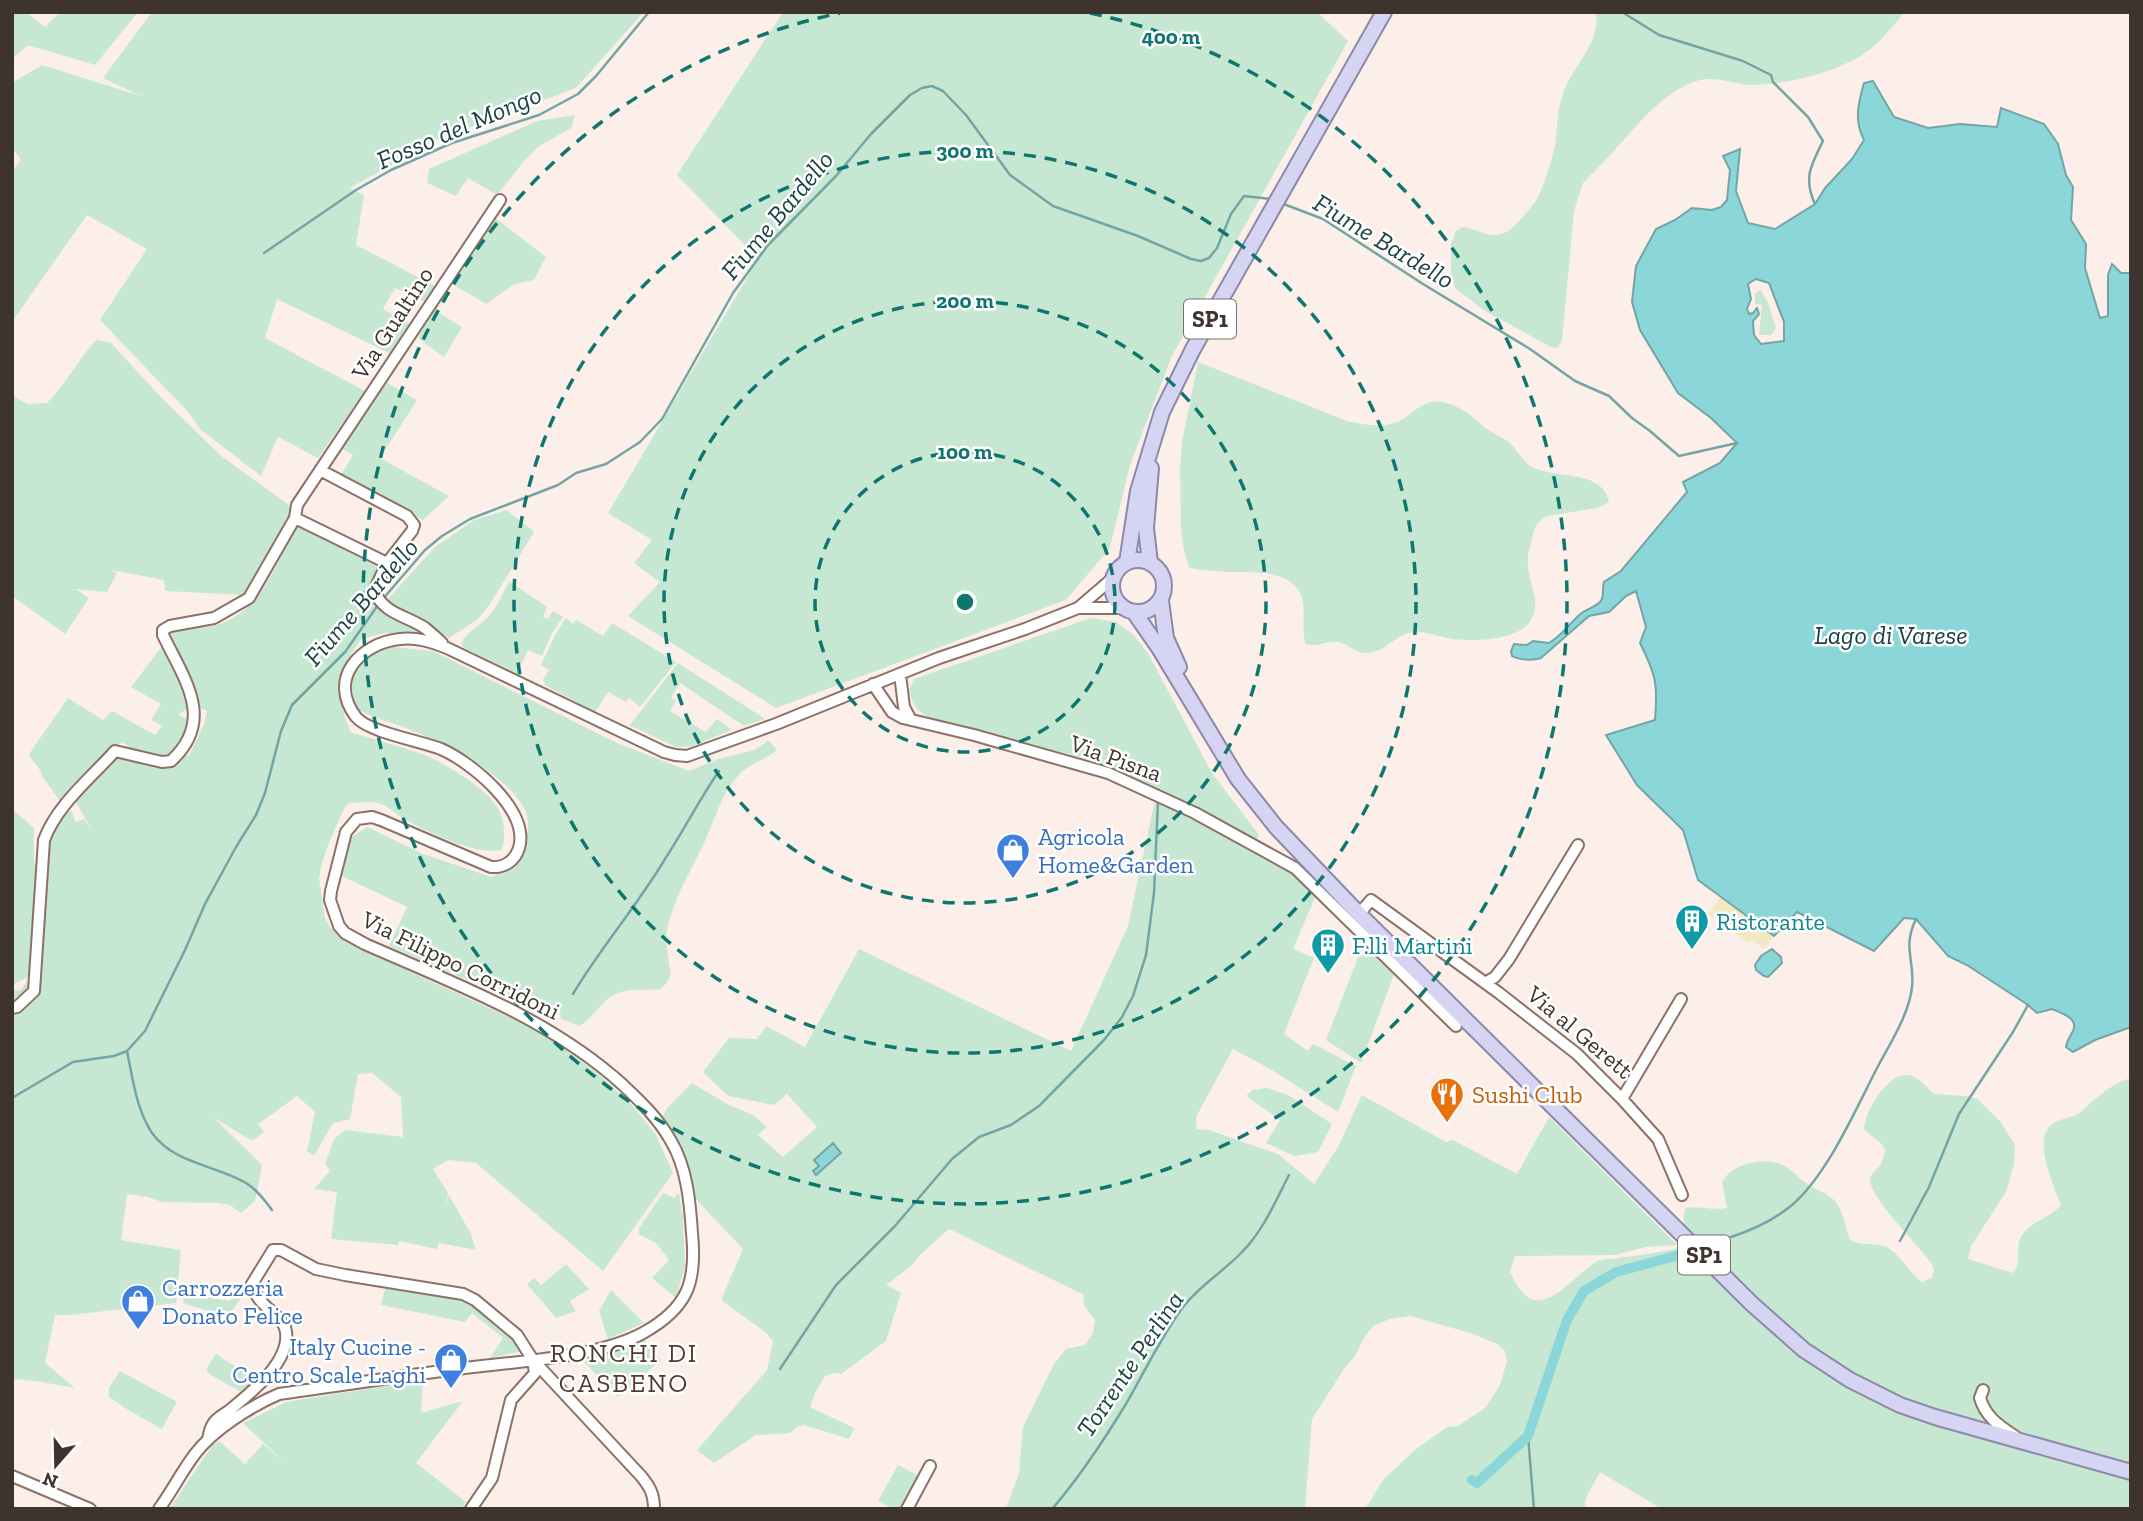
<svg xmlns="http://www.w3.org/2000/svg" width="2143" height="1521" font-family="'Zilla Slab',serif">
<rect width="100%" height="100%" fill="#fcefe9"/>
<path fill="#c6e8d3" d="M12 12H26L45 27 60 12H138L95 65 28 45 12 59Z
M152 12H635L642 14 576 88 438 139 350 188 364 195 356 245 435 286 425 302 395 288 383 309 412 325 391 354 277 299 265 338 365 391 318 458 278 437 261 476 201 430 188 412 100 320 147 249 87 215 12 322V171L21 160 12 147V83L42 65 141 96 103 78Z
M783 12H1317L1348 41 1172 356 1130 465 1110 548 1066 600 776 708 628 616 660 582 634 563 652 540 608 513 758 259 677 175Z
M1595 12H1905C1893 25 1882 41 1868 51 1840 72 1785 85 1751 85 1731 84 1712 74 1693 82 1660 95 1636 127 1613 152 1603 163 1593 173 1583 183L1574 211 1562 340 1558 348 1551 347 1485 311 1455 288 1451 272V244L1456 231 1462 227C1479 229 1491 241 1508 231 1515 227 1536 203 1539 195 1545 182 1555 152 1556 138 1558 120 1558 103 1566 86 1576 64 1603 37 1595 12Z
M575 115 571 128 538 147 524 161 497 195 468 178 456 196 427 183 429 169 537 121Z
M494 217 546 257 534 280 515 284 486 304 451 283Z
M1761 290 1768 303 1776 328 1771 335H1759L1762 305 1755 304V293Z
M434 310 462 327 444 357 418 338Z
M96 340 111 343 161 397 220 455 293 508 290 520 245 595 165 591 164 580 111 570 117 573 107 592 76 589 89 598 65 634 12 596V395L27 404 47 403C66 384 78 360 96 340Z
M1198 362 1347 421C1362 424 1380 428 1395 423 1412 417 1421 398 1442 402 1460 405 1470 415 1483 426 1491 433 1502 436 1510 443 1518 451 1522 461 1532 467 1555 479 1603 469 1609 502L1597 508 1548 516C1538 520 1535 525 1533 535 1530 549 1527 552 1528 566 1529 586 1543 603 1529 623 1516 640 1472 642 1453 639 1440 637 1428 632 1416 632 1397 632 1385 653 1367 653 1356 654 1348 643 1338 642 1326 640 1318 648 1306 644 1300 629 1307 611 1301 595 1290 569 1255 573 1232 572 1220 572 1207 570 1194 569L1189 567 1184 551 1181 527 1180 470 1182 442Z
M384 381 417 400 380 458 449 496 423 520 341 475 353 455 340 448Z
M507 510 534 532 490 604 477 620 449 638 426 623 401 612 387 600 434 548 474 520Z
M299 525 344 548 372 559 380 570 368 592 369 600 394 620 408 624 426 634 385 633 361 639C355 648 348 658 344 668 336 688 342 714 351 732 374 740 397 745 419 753 440 760 483 786 495 804 505 817 506 836 502 850 475 856 428 832 404 819 397 815 389 807 381 804 372 801 358 803 349 803L344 809 330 840 322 863 319 878 325 918 330 927 338 935 380 958 528 1026 562 1047 597 1073 628 1101 655 1133 673 1173 603 1271 476 1163 448 1160 433 1169 448 1193 445 1208 449 1195 471 1234 476 1250 439 1243 437 1249 399 1241 398 1245 331 1239 337 1192 314 1189 330 1171 325 1163 335 1138 345 1130 403 1137 401 1097 372 1073 358 1074 350 1119 333 1123 314 1156 307 1151 315 1112 297 1096 258 1124 264 1132 252 1141 213 1117 262 1165 255 1201 241 1213 230 1205 219 1203 162 1202 148 1197 127 1194 121 1240 181 1250 176 1303 71 1315H55L45 1363 75 1388 36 1381 12 1379V991L21 990 30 976 12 985V809L34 828V863L45 875 50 833 64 813 72 811 75 822 84 819 92 830 74 799 115 758 124 756 155 765 163 755C148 755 134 754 123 742L107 752 65 801H60L42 776C41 768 32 762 29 754L68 698 103 720 112 711 155 735 162 726 151 720 161 704 131 687 163 645 189 694 190 702 186 710 178 714 191 722 181 752 189 756 204 724 207 711 199 708 195 691 169 640 173 629C186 628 199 629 211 626 258 618 276 564 296 527Z
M509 581 547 607 543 617 548 619 553 611 563 617 552 633 542 656 528 650 517 674 464 648 461 644C467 631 480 626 489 616 498 606 503 593 509 581Z
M566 618 573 624 576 620 603 636 612 623 676 662 640 707 629 698 626 702 608 692 595 712 545 685 543 679 549 670 541 665 555 635Z
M1091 618 1116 622 1133 634 1149 655 1212 773 1259 835 1255 841 1099 763 1080 757 933 720C917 711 914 708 909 691L914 679Z
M392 647 433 651 615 742 689 771 718 759 754 750 769 740 777 750C767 758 754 763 744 770 723 788 716 817 705 841 691 871 673 899 667 931 665 939 669 966 671 974L666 984 660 989C645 991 627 987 614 995 600 1002 593 1018 580 1026L561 1019 559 1008 503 993 460 977 389 946 407 907 338 874 347 840 367 827 423 854 492 877C509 868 519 858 526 839 529 831 529 815 524 808 503 771 444 744 406 728 391 722 374 719 361 711 355 707 351 700 351 693 351 663 364 654 392 647Z
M678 663 756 713 765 719 744 726 680 683 671 698 676 701 670 711 706 732 717 719 732 730 692 746 676 747 634 727 629 726Z
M1155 800 1288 870 1316 895 1293 949 1314 958 1284 1034 1308 1051 1313 1044 1356 1066 1338 1112 1270 1069 1233 1049 1196 1117 1197 1129 1209 1130 1278 1154 1314 1184 1338 1147 1362 1095 1446 1142 1453 1140 1517 1174 1549 1117 1677 1245 1646 1247 1614 1255 1515 1256 1510 1272C1514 1279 1518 1289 1525 1295 1547 1316 1580 1269 1598 1261 1606 1258 1616 1259 1625 1257 1644 1255 1665 1251 1684 1247 1685 1236 1682 1218 1685 1208 1699 1205 1713 1211 1727 1208L1722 1182C1732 1164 1761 1157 1780 1164 1791 1168 1797 1177 1806 1183 1815 1190 1826 1192 1834 1200 1844 1210 1845 1228 1850 1240 1863 1247 1877 1241 1890 1249 1903 1258 1909 1273 1922 1282L1932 1278 1934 1269 1931 1263C1919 1245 1869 1198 1870 1179 1871 1173 1877 1170 1880 1165 1883 1160 1884 1155 1885 1150 1880 1139 1872 1138 1864 1129 1865 1112 1886 1074 1907 1075 1918 1075 1926 1087 1934 1094L1968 1096 1977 1099 2000 1121 2015 1145 2014 1164 2006 1192 1971 1246 1968 1259 2013 1273C2023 1261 2014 1247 2022 1235 2031 1221 2050 1218 2061 1205 2054 1187 2032 1139 2052 1124 2061 1117 2073 1119 2082 1111 2096 1098 2112 1083 2131 1078V1509H1662L1600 1472 1587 1495 1584 1509H1365L1383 1480 1416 1449 1447 1427 1458 1426 1485 1408 1500 1385 1507 1361 1505 1351 1497 1344 1470 1333 1411 1316 1390 1319 1373 1326 1364 1338 1355 1356 1344 1369 1312 1419 1305 1509H1006L1019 1473 1023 1427 1054 1364 1066 1349 1085 1345 1093 1333 1095 1320 1083 1304 1084 1295 949 1229 919 1256 912 1265 886 1285 901 1293 886 1341 841 1374 835 1373 825 1376 816 1391 810 1407 854 1428 849 1439 804 1425 797 1427 790 1433 756 1435 714 1463 697 1450 767 1370 773 1341 765 1332 721 1300 743 1249 693 1196 681 1146 663 1116 667 1108 692 1083 729 1105 753 1115 767 1127 758 1135 783 1157 817 1127 787 1094 774 1105 728 1096 703 1072 729 1038 757 1039 766 1026 805 1047 859 949 1071 1051 1128 926Z
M1364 942 1395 972 1361 1063 1326 1040Z
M1267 1088 1288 1095 1332 1124 1318 1152 1294 1156 1266 1143 1280 1120 1246 1096 1253 1090Z
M663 1193 675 1198 677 1194H679L683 1217 685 1267 676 1298 652 1278 669 1260 656 1243 639 1234V1228Z
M566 1264 589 1289 570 1301 576 1311 556 1318 527 1284 534 1278 541 1285Z
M386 1284 465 1297 499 1320 523 1351 490 1358 503 1338 472 1313 465 1322 381 1305Z
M243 1286 247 1289 228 1317 183 1303 184 1294 230 1301Z
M611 1290 644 1323 608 1339 599 1311Z
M643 1339 661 1360 618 1397 582 1360 583 1358 623 1348Z
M216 1354 247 1374 251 1382 250 1388 241 1392 209 1374 206 1369Z
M120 1371 177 1402 162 1429 130 1411 109 1397V1388Z
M423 1380 421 1413 463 1401 416 1463 466 1502 462 1509H169L212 1446 219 1441 245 1464 263 1444 284 1462 243 1423 286 1402Z
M898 1465 919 1476 900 1509H894L878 1501Z"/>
<path fill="#f2e9c3" d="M1721 896 1774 936 1764 949 1752 940 1749 943 1708 914Z"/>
<path fill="#8bd6d8" stroke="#74a5a5" stroke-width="2" fill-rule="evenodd" d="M1873 81 1894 117 1928 128 1960 124 1997 127 2001 108 2044 124 2058 144 2066 175 2073 187 2071 220 2086 244 2085 268 2100 318 2108 316V275L2112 264 2121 273H2131V1027L2095 1040 2073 1052 2066 1047C2067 1040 2070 1037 2073 1031 2079 1018 2061 1013 2052 1009L2037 1013 2028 1005 1967 965 1948 956 1916 919 1904 918 1874 951 1797 912 1774 936 1698 880 1683 830 1637 785 1606 735 1655 720C1658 684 1656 675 1640 643L1646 627 1636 591 1626 596 1609 612 1589 616 1541 658C1533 661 1519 660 1512 656L1511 651 1514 644 1527 645 1533 641 1549 643C1563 635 1571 621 1583 612 1589 608 1599 606 1602 599 1604 593 1602 588 1604 582L1621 571 1687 492 1683 482 1720 463 1737 443 1711 418 1678 393 1640 330 1632 302 1636 266 1656 229 1675 220 1692 208 1712 210 1721 207 1727 200 1730 170 1723 156 1740 149 1736 191 1748 223 1775 229 1815 204 1825 188 1852 159 1864 140C1854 121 1858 104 1864 83ZM1756 279 1769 283 1784 322V341L1761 344 1754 335 1753 321 1759 314 1757 308 1753 313 1749 314 1747 309 1751 299 1748 284Z
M1772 949 1781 957 1782 963 1768 977 1764 976 1756 970 1755 965 1761 956Z
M833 1143 841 1153 816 1175 813 1171 819 1166 814 1160Z"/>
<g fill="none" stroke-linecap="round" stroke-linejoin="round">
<path stroke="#74a5a5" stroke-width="2.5" d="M1622 12 1659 35 1743 61 1771 75 1773 82 1808 117 1823 141C1811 165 1803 178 1815 204
M1281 203 1323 219 1423 284 1530 349 1575 381 1609 396 1632 418 1650 431 1679 456 1737 443
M264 253 356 190 391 170 452 143 539 115 578 94 596 76 649 12
M382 600 425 550 442 536 470 519 558 485 576 473 606 464 640 442 662 419 733 293 768 245 836 176 871 134 910 95 922 88 932 86 943 91 966 115 1010 175 1053 206 1138 236 1191 259 1201 261 1209 258 1217 248 1231 214 1244 196 1271 199
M573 994C601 947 637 906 665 859 684 830 699 800 719 771
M127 1051C133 1080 136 1108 152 1133 174 1164 216 1165 246 1183 257 1190 264 1199 272 1210
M12 1098 73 1062 114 1056 127 1051 145 1031 185 950 205 904 236 847 256 815 265 793 281 731 292 705 345 652 378 605
M1731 1237C1752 1230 1774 1220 1792 1205 1827 1175 1855 1111 1876 1070 1889 1045 1909 1015 1912 987 1915 960 1902 948 1916 919
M1900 1241 1929 1187 1959 1114 2013 1032 2028 1005
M780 1369 836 1285 895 1226 952 1159 979 1137 1011 1125 1039 1106 1104 1040 1122 1017 1133 996 1146 955 1154 893 1158 801
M1528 1436 1534 1509
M1052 1509C1080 1477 1104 1440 1126 1404 1145 1371 1161 1337 1183 1307 1200 1285 1223 1272 1242 1252 1263 1231 1275 1202 1289 1175"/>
<path stroke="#8bd6d8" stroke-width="10" d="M1472 1480 1477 1483 1528 1436 1567 1320 1584 1291 1616 1272 1683 1254"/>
<g stroke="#8c7265" stroke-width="14">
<path id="minor" d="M320 470 407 516 414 525 412 531 387 563 374 591C385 615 406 615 425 628 431 633 437 638 442 643
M295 518 387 563
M1078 608H1123
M900 674 904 707 911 720
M873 684 892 712 903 718 974 735 1108 773 1195 813 1295 868 1456 1026
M1359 914 1371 900 1499 993 1577 1054 1622 1099 1658 1139 1682 1195
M1485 983 1495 977 1509 959 1578 845
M12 1008 17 1007 34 991 44 840C57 805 90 779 115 751L162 762 171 761C216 720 184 679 163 635V630L170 626 214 618 249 598 295 518 297 505 500 200
M1622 1099 1681 999
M1983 1390 1980 1398C1986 1418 2000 1426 2016 1437
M208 1439C209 1435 210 1428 213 1424 216 1418 225 1414 230 1410 250 1393 290 1363 286 1332 284 1314 258 1309 252 1284L273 1250H281L316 1269 345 1275 463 1294 475 1300 517 1335 533 1360 641 1476C650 1487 654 1494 654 1509
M12 1476 90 1509
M159 1509C172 1491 182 1471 195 1454 213 1430 251 1406 279 1394 343 1385 408 1375 473 1367 523 1361 599 1357 643 1333 688 1308 697 1282 692 1233 690 1202 687 1168 671 1141 658 1118 642 1103 623 1085 549 1018 455 984 365 944L345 933 339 926 330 900 331 891 346 832 357 819 372 817 381 820 491 867C504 868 515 861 519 848 530 810 471 762 441 749 421 741 368 732 356 717 327 679 360 643 400 639 417 637 432 642 447 648L664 752 675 755 687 756 776 724 939 658 1025 629 1078 608 1113 578
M471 1509 492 1478 511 1400 535 1373 533 1360
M907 1509 930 1466"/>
</g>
<g stroke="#8f89a9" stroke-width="18">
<path id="major" d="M1112 586a26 26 0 1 1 52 0a26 26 0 1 1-52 0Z
M1127 562 1138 491 1162 412 1193 349 1384 12
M1150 563 1146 528 1151 468
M1161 601 1166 638 1179 667
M1134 612 1159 648 1238 779 1276 827 1359 914 1752 1304 1804 1350 1850 1380 1900 1405 1935 1417 2131 1472"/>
</g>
<use href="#minor" stroke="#fff" stroke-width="10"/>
<use href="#major" stroke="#d6d4f3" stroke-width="14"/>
</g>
<g fill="none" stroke="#0f766e" stroke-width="3.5" stroke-dasharray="12 9">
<circle cx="965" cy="602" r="150"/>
<circle cx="965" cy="602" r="301"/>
<circle cx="965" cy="602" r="451"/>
<path d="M1090 13A602 602 0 1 1 840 13"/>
</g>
<defs>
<g id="shop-pin" transform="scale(1.75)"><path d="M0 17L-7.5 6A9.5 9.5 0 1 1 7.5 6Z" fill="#3f7fe0" stroke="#fff"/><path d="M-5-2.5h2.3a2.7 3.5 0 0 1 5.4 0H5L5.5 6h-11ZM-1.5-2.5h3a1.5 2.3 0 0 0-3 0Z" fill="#fff"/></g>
<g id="building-pin" transform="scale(1.75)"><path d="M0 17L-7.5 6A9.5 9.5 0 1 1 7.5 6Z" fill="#0f9aa8" stroke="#fff"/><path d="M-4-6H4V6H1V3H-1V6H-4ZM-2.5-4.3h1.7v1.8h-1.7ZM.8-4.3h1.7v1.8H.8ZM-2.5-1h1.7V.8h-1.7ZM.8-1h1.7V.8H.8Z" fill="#fff"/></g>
<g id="restaurant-pin" transform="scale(1.75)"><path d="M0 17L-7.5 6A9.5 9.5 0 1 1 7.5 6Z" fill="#e8710a" stroke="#fff"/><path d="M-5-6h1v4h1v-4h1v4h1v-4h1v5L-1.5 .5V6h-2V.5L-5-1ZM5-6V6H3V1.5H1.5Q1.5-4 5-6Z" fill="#fff"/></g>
</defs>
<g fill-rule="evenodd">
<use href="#shop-pin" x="1013" y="850"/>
<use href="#building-pin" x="1692" y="921"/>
<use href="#building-pin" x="1328" y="945"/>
<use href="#restaurant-pin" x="1447" y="1094"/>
<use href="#shop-pin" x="138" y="1301"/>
<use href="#shop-pin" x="451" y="1360"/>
</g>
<g text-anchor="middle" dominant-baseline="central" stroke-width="5" stroke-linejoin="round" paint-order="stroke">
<g fill="#fff" stroke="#79706d" stroke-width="2">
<rect x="1184" y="299.5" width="52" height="39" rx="5"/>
<rect x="1678" y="1235.5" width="52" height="39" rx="5"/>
</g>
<g font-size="23" font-weight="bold" fill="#3f332e">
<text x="1210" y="319">SP1</text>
<text x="1704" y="1255">SP1</text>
</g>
<g font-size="24" fill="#3f332e" stroke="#fff">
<text transform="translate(392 323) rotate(-57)">Via Gualtino</text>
<text transform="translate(1116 758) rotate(20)">Via Pisna</text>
<text transform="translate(461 965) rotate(26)">Via Filippo Corridoni</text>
<text transform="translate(1580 1032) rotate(40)">Via al Gerett</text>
</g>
<g font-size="24" fill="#366cbe" stroke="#fff" text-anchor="start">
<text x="1038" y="836">Agricola<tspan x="1038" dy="28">Home&amp;Garden</tspan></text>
<text x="162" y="1287">Carrozzeria<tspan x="162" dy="28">Donato Felice</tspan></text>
<text x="426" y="1346" text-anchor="end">Italy Cucine -<tspan x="426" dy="28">Centro Scale Laghi</tspan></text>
</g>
<g font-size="24" fill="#0d838f" stroke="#fff" text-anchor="start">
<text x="1716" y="921">Ristorante</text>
<text x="1352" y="945">F.lli Martini</text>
</g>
<g font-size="24" fill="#c56008" stroke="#fff" text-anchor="start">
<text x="1472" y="1094">Sushi Club</text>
</g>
<g font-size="26" font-style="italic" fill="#1e4243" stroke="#fff">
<text transform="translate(459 127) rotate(-23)">Fosso del Mongo</text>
<text transform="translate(777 215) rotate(-50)">Fiume Bardello</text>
<text transform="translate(1384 241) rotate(31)">Fiume Bardello</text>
<text transform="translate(361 602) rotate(-49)">Fiume Bardello</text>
<text x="1891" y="635">Lago di Varese</text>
<text transform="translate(1130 1364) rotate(-56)">Torrente Perlina</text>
</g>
<g font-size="26" letter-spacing="2" fill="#513a2e" stroke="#fff">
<text x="624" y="1353">RONCHI DI<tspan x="624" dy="30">CASBENO</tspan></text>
</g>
</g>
<circle cx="965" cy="602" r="10" fill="#0f766e" stroke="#fff" stroke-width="3.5"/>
<g font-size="21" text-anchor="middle" font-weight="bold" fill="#0f766e" stroke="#fff" stroke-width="5" stroke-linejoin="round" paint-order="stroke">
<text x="1171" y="44">400 m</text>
<text x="965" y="158">300 m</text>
<text x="965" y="308">200 m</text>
<text x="965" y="459">100 m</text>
</g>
<rect width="2143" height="1521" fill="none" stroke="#3f332e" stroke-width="28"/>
<g transform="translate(56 1465) rotate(200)" stroke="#ffffff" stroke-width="5" paint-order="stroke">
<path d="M0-5L12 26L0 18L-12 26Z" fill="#3f332e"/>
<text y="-10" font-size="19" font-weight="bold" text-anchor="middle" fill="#3f332e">N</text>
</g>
</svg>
